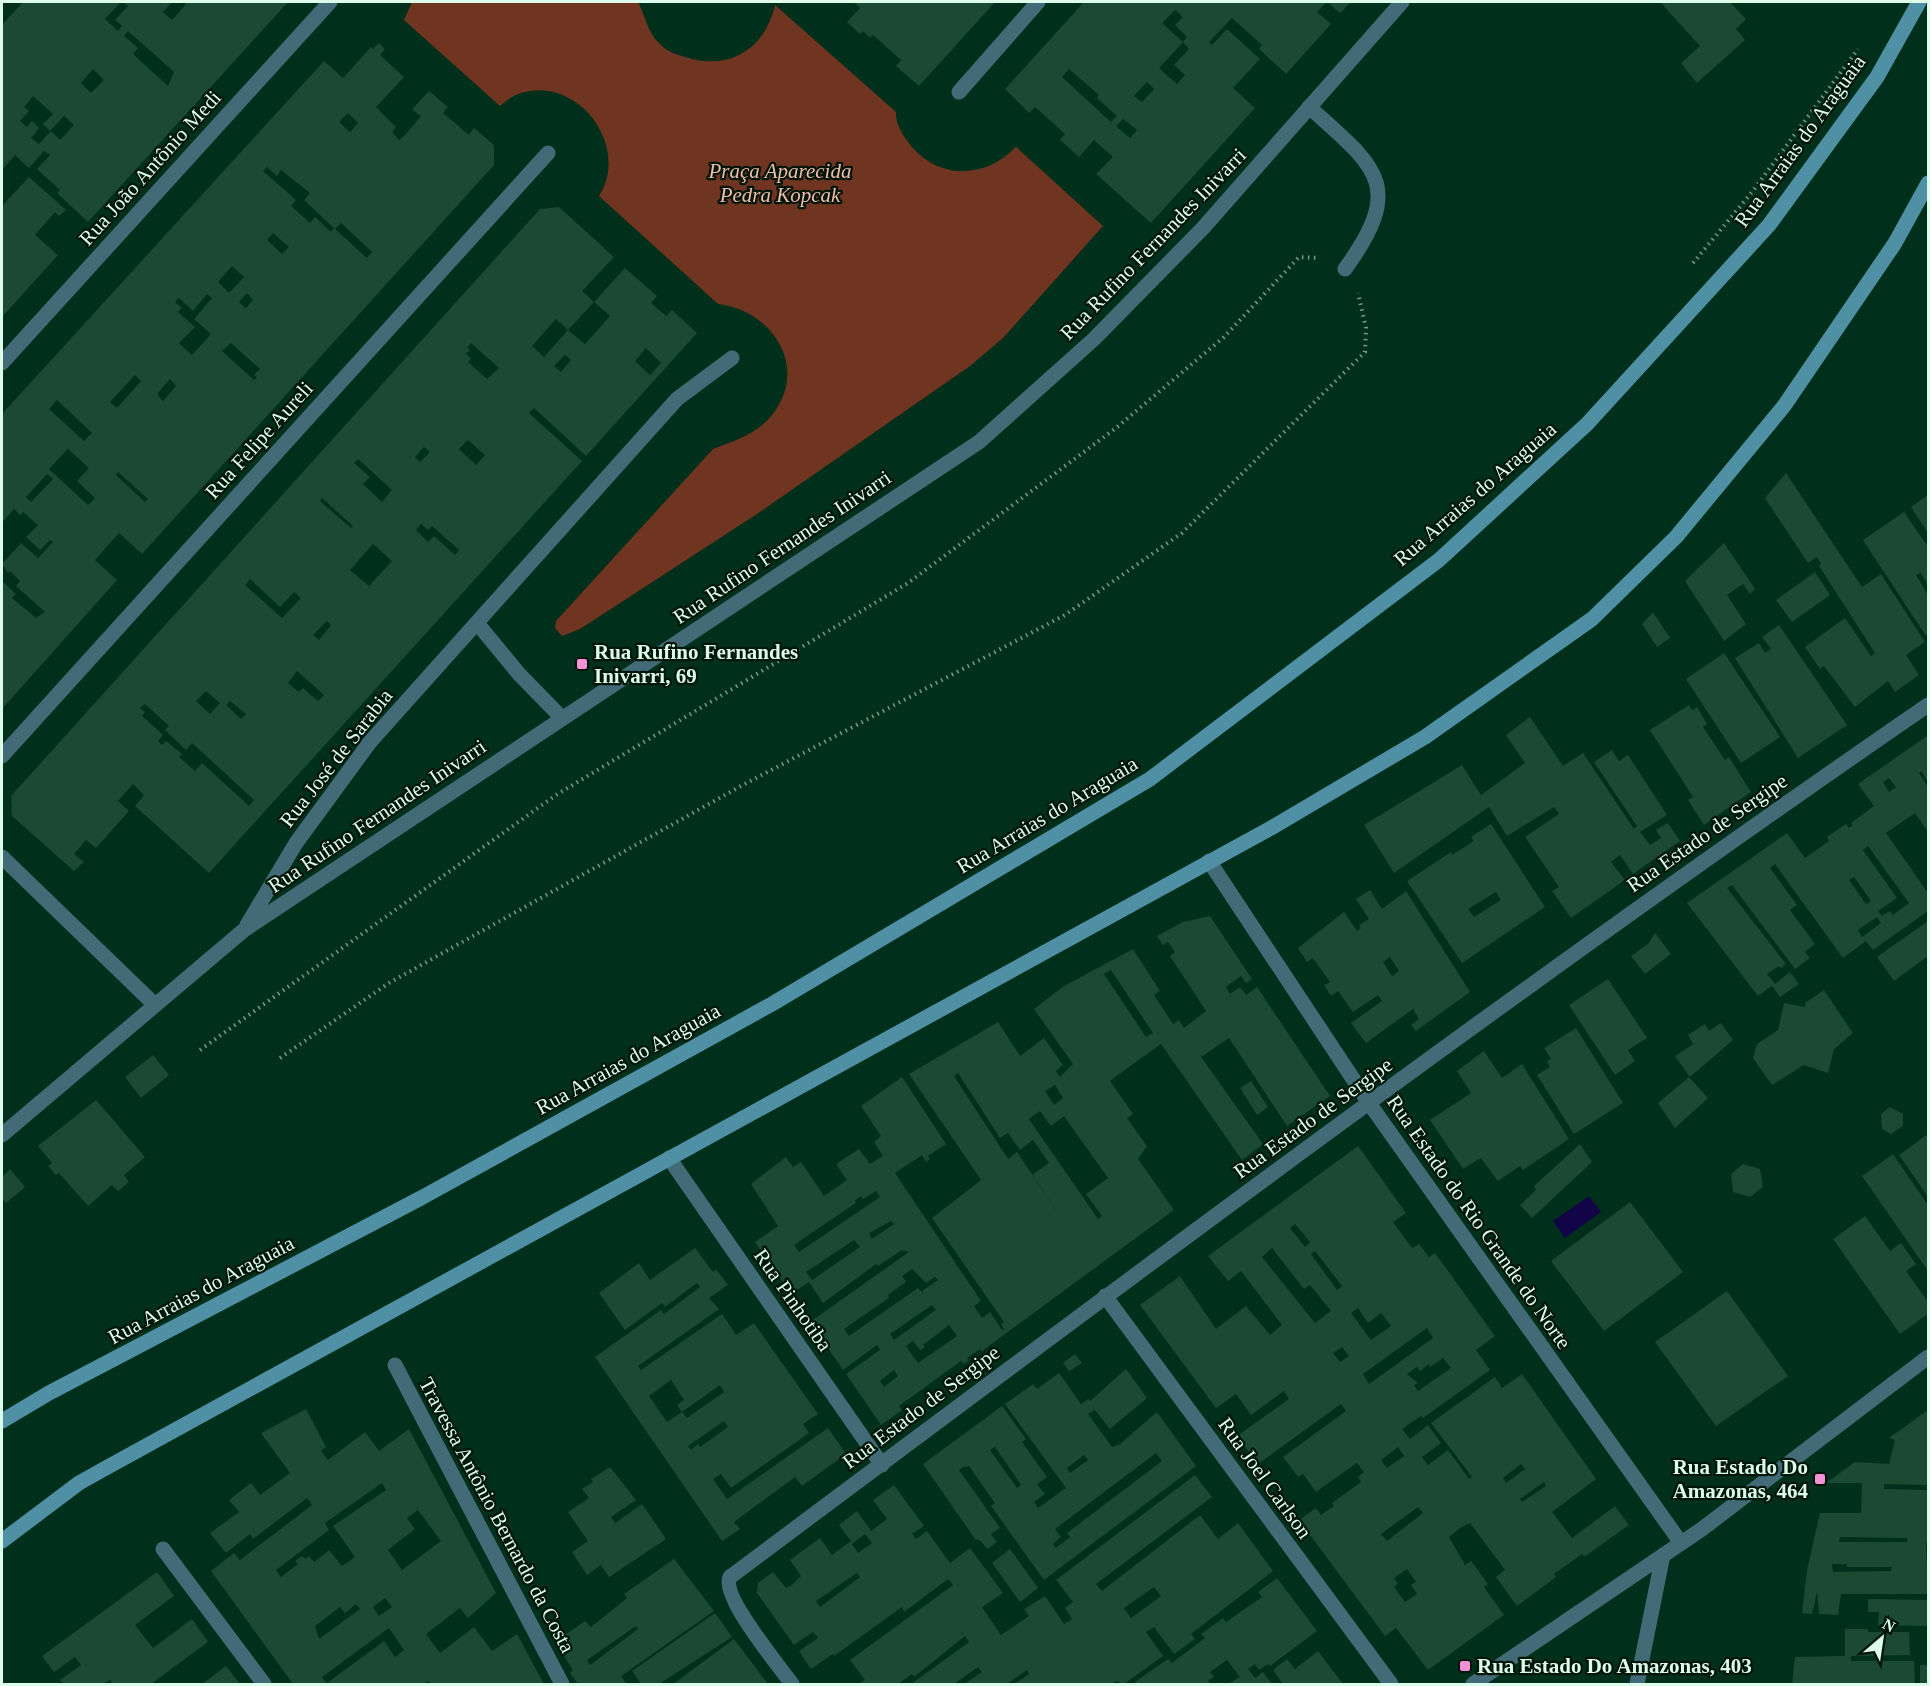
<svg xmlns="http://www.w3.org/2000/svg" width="1930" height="1686" font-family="'Times New Roman',serif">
<rect width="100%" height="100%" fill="#00301c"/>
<path fill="#703520" d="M412 2H638C646 17 647 33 662 46 669 53 682 56 692 59 733 69 766 46 775 5L896 112C895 122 902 134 908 142 936 180 984 180 1016 147L1103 226 1003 338 970 366 757 514 580 629 562 636 555 628 556 621 713 449C734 441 757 434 772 415 810 367 772 310 718 304L599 196C632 144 574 71 516 95 511 97 505 102 500 106L404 20Z"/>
<path fill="#120547" d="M1589 1196 1601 1212 1565 1238 1553 1221Z"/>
<path fill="#1b4933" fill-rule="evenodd" d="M23 2H121L105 19 118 31 122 26 115 20 128 6 123 2H172L163 12 172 20 186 4 184 2H288L88 222 57 193 60 190 37 169 50 155 44 151 29 168 15 155 2 170V25ZM128 31 174 72 168 86 133 54 138 48 124 36ZM93 69 104 80 91 93 81 83ZM33 96 53 114 43 124 50 131 64 116 74 125 60 140 51 131 39 144 31 138 39 128 32 121 27 127 20 121 29 111 24 107Z
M853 2H995L919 86 896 66 901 60 873 35 870 38 863 31 860 34 847 22 860 8Z
M1084 2H1327L1317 12 1331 24 1286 74 1259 49 1262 45 1232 18 1209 42 1212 45 1227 29 1260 59 1233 88 1255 108 1151 223 1096 174 1113 157 1094 140 1079 157 1060 140 1065 134 1035 107 1029 113 1005 89ZM1175 10 1183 17 1175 25 1187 37 1183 42 1162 23ZM1183 42 1189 49 1174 65 1185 75 1177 84 1159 68ZM1069 69 1099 95 1097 98 1117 116 1111 122 1062 77ZM1147 82 1154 89 1142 102 1134 96ZM1123 119 1137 130 1130 138 1116 126Z
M1327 2H1351L1340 13Z
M1660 2H1730L1746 19 1736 29 1745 40 1697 83 1681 63 1700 46Z
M379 43 385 49 380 55 404 77 376 107 396 127 392 132 399 140 405 135 421 116 412 109 429 91 448 107 443 113 469 135 474 128 494 145V165L142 554 119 533 95 560 117 580 2 709V581L16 594 12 598 36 618 45 612 16 586 20 581 10 571 8 573 2 564 21 543 38 558 53 542 50 540 40 550 26 537 38 525 23 512 20 515 14 509 2 523V414L324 61 343 78 371 47 373 49ZM348 113 358 123 350 132 339 122ZM267 167 277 176 281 170 310 193 304 200 335 229 341 223 372 252 367 258 334 228 331 232 315 217 310 223 291 206 296 200 263 171ZM273 233 289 247 282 254 267 240ZM232 266 244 277 229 293 218 282ZM247 293 253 300 246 308 239 302ZM207 294 212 298 194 319 211 334 192 355 179 343 195 327 178 312 182 308 175 302 179 298 193 311ZM231 343 260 369 254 375 257 377 254 380 222 351ZM135 375 141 381 117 408 110 402ZM170 379 176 386 163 401 157 394ZM57 400 92 433 84 441 49 409ZM68 449 89 468 77 481 95 498 88 505 49 469ZM118 472 148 499 145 502 116 475ZM47 474 53 479 31 502 26 497Z
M29 177 66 210 59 216 55 212 35 235 58 255 2 317V206Z
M559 207 614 257 582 291 594 302 568 330 585 344 610 316 594 302 625 268 657 296 651 303 666 316 672 310 697 333 586 456 534 408 529 413 582 461 209 873 135 806 144 795 133 784 118 801 129 811 96 848 86 840 74 854 84 862 74 871 12 816 11 796 540 209ZM556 319 568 330 544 357 532 346ZM471 343 499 368 487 379 468 362 471 358 466 354 470 350 467 348ZM646 348 661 363 650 375 635 361ZM565 355 571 360 561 372 554 366ZM468 440 485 455 476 465 459 449ZM424 447 430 452 420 462 415 457ZM358 459 392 490 382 502 363 484 370 477 354 463ZM322 498 353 526 351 528 320 501ZM421 524 428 530 432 526 459 550 455 555 434 536 428 542 416 530ZM373 544 392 561 369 586 350 570ZM250 579 280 607 294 592 301 598 282 618 245 585ZM327 621 331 625 319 640 313 635ZM297 671 324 695 318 701 303 688 299 692 288 683ZM206 691 220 703 210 714 196 701ZM230 701 246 714 241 719 226 705ZM145 704 169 726 165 730 186 750 192 743 254 800 249 806 202 763 195 771 179 757 182 754 166 741 162 745 158 741 163 735 142 716 145 712 140 708Z
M1786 473 1862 587 1881 574 1925 642 1906 655 1919 675 1895 692 1888 681 1855 707 1824 666 1820 669 1805 647 1845 618 1871 656 1875 653 1819 566 1821 564 1817 557 1808 563 1765 498Z
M1928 495V533L1911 507Z
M1904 512 1928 547V585L1921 573 1916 575 1928 595V634L1926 636 1863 540Z
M1724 543 1755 589 1750 594 1743 584 1727 595 1746 624 1724 641 1685 581Z
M1815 572 1830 595 1792 622 1776 600Z
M1653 612 1670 638 1657 647 1642 624Z
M1779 625 1847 725 1798 758 1735 658 1759 643 1765 653 1771 649 1762 637Z
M1724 653 1780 737 1741 763 1686 679Z
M1689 705 1692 710 1697 707 1707 724 1703 727 1725 760 1729 757 1751 792 1704 825 1688 800 1693 797 1650 730Z
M1530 717 1563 766 1583 753 1634 829 1637 826 1594 762 1612 750 1619 761 1628 755 1667 815 1640 832 1650 845 1661 838 1656 830 1668 823 1680 841 1633 874 1620 855 1611 862 1625 880 1571 918 1552 891 1559 887 1525 837 1559 814 1554 807 1507 836 1489 807 1394 873 1364 825 1462 765 1481 795 1525 763 1506 735Z
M1927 736 1928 782 1921 771 1919 773 1928 787V832L1915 813 1886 833 1928 893V911L1873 950 1866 941 1843 958 1775 864 1770 868 1797 905 1790 910 1815 944 1805 952 1810 958 1795 969 1732 885 1727 888 1786 964 1781 968 1779 966 1767 974 1775 984 1790 972 1799 984 1780 997 1772 986 1758 996 1687 903 1787 833 1805 858 1829 841 1827 837 1846 824 1849 828 1853 825 1851 823 1874 806 1858 784ZM1889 778 1896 787 1889 792 1883 782ZM1868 846 1909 903 1893 915 1890 911 1882 916 1878 911 1897 898 1863 850ZM1854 877 1871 901 1866 904 1849 880ZM1877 917 1881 923 1862 937 1858 930Z
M1491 824 1545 907 1462 963 1407 881 1451 852 1452 855 1474 841 1471 837ZM1496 892 1501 900 1474 917 1468 909Z
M1370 890 1382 909 1406 891 1470 992 1416 1031 1411 1025 1419 1019 1413 1009 1366 1043 1351 1023 1382 1001 1378 995 1353 1012 1338 991 1331 996 1324 985 1330 982 1313 958 1307 962 1298 948 1344 912 1357 931 1361 928 1359 925 1369 919 1356 899ZM1390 957 1399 971 1392 976 1383 962Z
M1210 916 1252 979 1246 983 1241 976 1226 987 1230 994 1240 987 1246 995 1257 987 1330 1096 1287 1126 1229 1038 1201 1057 1263 1144 1242 1160 1161 1044 1122 1072 1110 1081 1133 1114 1127 1118 1147 1146 1138 1159 1174 1210 982 1351 980 1349 967 1358 969 1360 964 1364 961 1361 899 1406 902 1410 881 1425 846 1374 880 1350 877 1345 843 1370 810 1322 909 1252 902 1250 878 1266 876 1264 823 1303 809 1282 791 1294 755 1242 778 1226 751 1184 786 1157 793 1167 801 1162 824 1196 847 1180 836 1164 859 1149 870 1164 883 1156 874 1142 881 1136 861 1106 902 1077 946 1144 928 1156 930 1159 926 1162 922 1155 895 1173 981 1301 974 1306 982 1318 990 1312 1002 1330 1004 1329 1001 1324 1004 1322 932 1218 981 1180 909 1074 998 1022 1020 1056 1044 1038 1063 1065 1056 1071 1060 1077 1073 1064 1034 1009 1064 986 1133 949 1160 991 1154 995 1173 1024 1179 1020 1184 1028 1206 1011 1170 956 1175 952 1168 942 1163 945 1157 936 1183 922ZM1111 970 1153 1033 1146 1037 1104 974ZM958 1073 1000 1138 1008 1133 1020 1150 1033 1140 1049 1163 1032 1175 1076 1240 1017 1152 1008 1159 954 1076ZM1055 1085 1063 1098 1054 1105 1045 1091ZM1040 1111 1051 1126 1064 1116 1108 1178 1086 1194 1102 1216 1098 1219 1029 1119ZM876 1191 880 1197 799 1252 794 1245 856 1203 855 1200 861 1196 863 1199ZM891 1221 894 1224 872 1239 869 1233ZM854 1240 860 1247 812 1280 806 1272ZM912 1269 926 1283 935 1277 938 1280 922 1291 924 1294 918 1288 849 1336 844 1329 889 1298 888 1295 906 1282 902 1276ZM932 1305 936 1310 894 1340 890 1334ZM949 1325 957 1336 918 1363 906 1346 913 1341 920 1350 925 1347 923 1345ZM894 1370 898 1376 884 1387 880 1381Z
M1928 921V956L1894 981 1877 957Z
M1655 933 1671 954 1645 974 1631 956 1648 944Z
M1608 979 1647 1038 1628 1050 1635 1061 1615 1075 1569 1005Z
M1824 990 1853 1033 1834 1049 1828 1073 1804 1065 1772 1085 1753 1058 1757 1044 1778 1030 1784 1003 1805 1007V1003Z
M1721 1023 1733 1040 1690 1077 1675 1056 1693 1044 1688 1035 1705 1024 1709 1031Z
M1576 1028 1623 1103 1574 1134 1537 1075 1550 1067 1547 1061 1551 1059 1544 1048Z
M1484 1051 1502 1078 1522 1064 1569 1139 1523 1170 1520 1166 1498 1181 1481 1158 1463 1169 1430 1120 1471 1093 1457 1071Z
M153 1055 169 1075 141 1098 125 1077Z
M1689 1077 1708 1098 1675 1128 1658 1103Z
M1251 1081 1268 1107 1257 1115 1240 1088Z
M96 1100 145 1157 124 1175 129 1182 118 1191 112 1185 88 1206 59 1173 56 1175 48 1166 52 1163 38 1146Z
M1890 1107 1903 1114V1126L1891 1134 1882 1129 1881 1114Z
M1928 1134V1197L1899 1155Z
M1580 1144 1592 1162 1532 1218 1520 1205 1536 1190 1534 1186Z
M1358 1146 1406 1213 1393 1222 1412 1248 1419 1244 1429 1257 1435 1253 1495 1336 1476 1350 1490 1370 1423 1418 1421 1416 1402 1429 1410 1439 1428 1425 1441 1443 1422 1457 1428 1465 1448 1450 1469 1479 1472 1477 1431 1423 1495 1377 1502 1388 1522 1374 1596 1479 1552 1512 1572 1538 1615 1506 1629 1525 1584 1557 1582 1554 1554 1574 1556 1577 1517 1606 1496 1577 1505 1570 1470 1523 1460 1528 1449 1537 1465 1565 1471 1561 1488 1584 1484 1587 1504 1615 1428 1670 1396 1628 1385 1636 1299 1520 1316 1508 1321 1515 1334 1506 1332 1503 1361 1482 1358 1477 1364 1472 1357 1463 1316 1492 1303 1474 1298 1477 1283 1457 1346 1411 1341 1404 1258 1464 1237 1436 1289 1399 1284 1391 1251 1415 1236 1394 1216 1408 1140 1305 1180 1276 1216 1329 1246 1306 1270 1335 1282 1325 1241 1271 1228 1281 1208 1256ZM1295 1224 1310 1242 1305 1247 1290 1228ZM1272 1248 1304 1289 1310 1285 1331 1311 1315 1323 1262 1257ZM1315 1251 1342 1286 1337 1290 1311 1254ZM1358 1308 1368 1323 1381 1313 1391 1326 1371 1340 1351 1313ZM1427 1328 1433 1338 1369 1384 1363 1374ZM1342 1347 1349 1356 1340 1362 1333 1353ZM1443 1358 1451 1368 1418 1391 1414 1385 1418 1383 1407 1374 1417 1367 1420 1371 1429 1364 1430 1367ZM1398 1447 1404 1456 1387 1468 1381 1460ZM1521 1464 1525 1469 1506 1483 1503 1478ZM1544 1482 1546 1486 1522 1502 1520 1499ZM1418 1507 1423 1513 1387 1541 1381 1534ZM1407 1569 1416 1582 1411 1585 1417 1594 1405 1602 1394 1587 1398 1584 1394 1578Z
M1893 1154 1928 1205V1271L1862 1176Z
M1743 1164 1760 1169 1763 1187 1750 1197 1733 1192 1731 1174Z
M10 1169 25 1187 6 1203 2 1198V1177Z
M1630 1202 1683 1272 1604 1331 1551 1261Z
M1865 1216 1890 1251 1901 1243 1916 1264 1906 1271 1928 1302V1314L1900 1334 1833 1239Z
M695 1248 713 1272 716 1269 728 1285 709 1298 719 1309 638 1366 641 1370 722 1314 736 1335 754 1323 818 1414 803 1424 809 1433 731 1488 721 1474 713 1479 727 1499 828 1428 846 1454 802 1486 795 1477 734 1522 740 1529 722 1541 595 1357 661 1310 664 1314 700 1287 697 1283 665 1307 662 1303 625 1330 599 1293 639 1263 650 1280ZM671 1380 684 1400 677 1405 682 1412 720 1385 724 1392 687 1418 682 1412 667 1422 649 1396ZM724 1421 728 1427 700 1447 698 1444 691 1450 688 1446Z
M1727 1291 1788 1376 1716 1426 1655 1342Z
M1075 1354 1082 1363 1069 1371 1063 1363Z
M1126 1369 1147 1398 1110 1429 1095 1410 1088 1414 1112 1447 1120 1444 1157 1412 1196 1466 1044 1580 991 1506 995 1503 969 1466 963 1467 959 1470 1000 1528 991 1534 997 1542 987 1549 981 1541 975 1539 923 1464 1002 1406 1026 1439 1022 1442 1047 1477 1037 1484 1045 1494 1034 1502 1038 1508 1066 1488 1005 1404 1033 1384 1037 1389 1059 1373 1081 1404 1088 1399 1090 1401ZM995 1447 1021 1485 1017 1488 990 1450ZM1156 1453 1162 1461 1067 1533 1070 1537 1056 1548 1053 1544 1061 1537 1055 1529ZM1084 1455 1088 1460 1070 1473 1067 1468Z
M306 1409 326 1447 321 1451 328 1460 365 1432 379 1451 409 1429 496 1593 468 1618 460 1608 426 1634 440 1653 474 1627 492 1651 517 1634 544 1684H431L428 1681 423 1684H293L211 1571 234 1553 240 1560 312 1505 307 1498 253 1539 250 1534 226 1553 210 1533 239 1512 229 1500 251 1483 260 1495 290 1473 261 1433ZM382 1483 386 1490 333 1526 355 1557 342 1566 329 1550 314 1562 309 1556 305 1559 302 1556 295 1561 298 1564 281 1577 276 1570 329 1530 325 1523ZM418 1510 441 1541 402 1570 388 1550 415 1529 407 1518ZM385 1598 392 1607 379 1616 373 1607ZM356 1604 360 1609 319 1639 315 1626 340 1607 345 1613ZM389 1628 404 1650 395 1657 384 1641 327 1683 322 1677Z
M1928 1410V1485L1884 1484V1489L1928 1490V1543H1926L1928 1594H1841L1838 1615 1819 1614 1817 1592 1812 1614 1802 1613 1807 1570 1820 1513H1861L1862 1483H1826L1855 1462 1889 1464 1895 1440 1889 1438ZM1840 1537 1907 1538V1542H1839ZM1832 1564H1847V1567H1892L1891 1571 1833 1572Z
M610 1467 636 1500 611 1517 615 1523 642 1504 666 1539 609 1577 601 1565 587 1575 572 1552 588 1541 568 1512 589 1498 582 1489 593 1482 591 1479Z
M1195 1475 1212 1497 1096 1584 1102 1591 1200 1515 1218 1539 1238 1523 1273 1571 1191 1634 1195 1639 1174 1654 1154 1627 1146 1632 1163 1656 1124 1684 1116 1681 1111 1684H1014L1029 1674 1027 1670 1007 1684H964L982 1672 978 1667 954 1684H911L969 1642 965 1636 914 1677 912 1674 898 1684H858L865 1680 850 1660 953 1585 948 1579 904 1612 902 1607 834 1656 833 1654 811 1669 799 1651 818 1638 813 1632 794 1645 757 1593 758 1583 773 1572 786 1588 792 1585 801 1576 790 1560 820 1538 832 1555 851 1541 839 1525 857 1511 871 1531 887 1519 873 1500 894 1485 924 1526 912 1534 916 1539 927 1531 950 1563 970 1548 1003 1593 982 1607 1001 1635 1029 1616 1024 1609 1045 1596 1064 1624 1072 1619 1065 1608 1073 1602 1056 1580ZM865 1534 872 1543 858 1553 852 1544ZM857 1573 860 1577 820 1607 816 1601ZM1154 1587 1161 1596 1131 1618 1124 1608Z
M1010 1549 1038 1588 1020 1602 992 1563Z
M674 1559 714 1611 621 1676 627 1684H578L570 1673 573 1670 555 1642 585 1621 591 1627 627 1598 624 1594ZM636 1626 638 1629 590 1665 587 1660Z
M157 1572 174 1596 135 1625 153 1648 192 1619 208 1642 151 1684H113L110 1680 103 1684H63L60 1680 81 1665 75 1657 54 1672 42 1656Z
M1277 1578 1317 1631 1270 1666 1268 1664 1259 1670 1255 1664 1248 1669 1255 1678 1263 1672 1272 1684H1228L1240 1677 1227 1660 1210 1672 1214 1677 1208 1681 1211 1684H1137L1135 1682 1168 1659 1172 1663 1205 1638 1201 1634 1223 1618 1226 1622 1262 1597 1258 1592Z
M1868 1599 1928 1600V1626L1878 1625 1879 1612H1868Z
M715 1613 732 1637 659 1684H641L632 1671Z
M1845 1629H1868V1632H1909L1910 1655 1851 1656V1661H1914L1915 1684H1792L1795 1657 1845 1656Z
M734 1639 768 1684H673Z
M1318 1651 1343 1684H1283L1273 1670 1287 1659 1295 1669Z
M1920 1665H1928V1684H1920Z
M226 1666 240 1684H202Z"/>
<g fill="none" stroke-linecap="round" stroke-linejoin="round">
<path stroke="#749c89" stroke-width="4" stroke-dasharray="1.5 4.5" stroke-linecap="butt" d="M1693 263 1752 192 1858 49
M200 1050 556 795 908 583 1116 428 1224 337 1299 257 1319 258
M280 1058 389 983 741 786 1065 615 1182 533 1365 352 1366 328 1358 293"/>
<path stroke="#436b77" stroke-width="15" d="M1309 107C1376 167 1406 185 1345 269"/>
<path stroke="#436b77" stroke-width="15" d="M959 92 1038 2
M2 363 330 2
M477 623 519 674 562 718
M2 756 548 153
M2 857 154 1004
M1209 861 1369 1103 1681 1543
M247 925 296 843 370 742 677 399 732 358
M2 1135 244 930 979 442 1094 339 1203 228 1402 2
M669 1158 882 1465
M1105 1296 1391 1684
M395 1365 562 1684
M163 1549 264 1684
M792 1684C779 1666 720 1595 730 1577 1126 1281 1521 985 1928 705
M1473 1684 1702 1529 1928 1357
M1637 1684 1663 1555"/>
<path stroke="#4f90a4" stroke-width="15" d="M2 1421 49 1393 421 1198 772 1004 1150 779 1439 560 1587 424 1769 225 1877 77 1919 2
M2 1541 79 1483 104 1469 1271 828 1425 737 1592 619 1676 537 1784 406 1895 243 1928 183"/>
</g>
<g fill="#f391d5" stroke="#001509" stroke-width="2">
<rect x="576" y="658" width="12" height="12" rx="3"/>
<rect x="1814" y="1473" width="12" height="12" rx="3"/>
<rect x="1459" y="1660" width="12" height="12" rx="3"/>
</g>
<g text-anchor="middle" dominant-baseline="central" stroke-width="4.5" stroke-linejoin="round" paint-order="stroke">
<g font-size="21" fill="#dcfdea" stroke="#001509">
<text transform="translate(1800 141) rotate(-54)">Rua Arraias do Araguaia</text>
<text transform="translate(150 168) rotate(-48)">Rua João Antônio Medi</text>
<text transform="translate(1153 244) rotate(-46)">Rua Rufino Fernandes Inivarri</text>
<text transform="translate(259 440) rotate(-48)">Rua Felipe Aureli</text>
<text transform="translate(1475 494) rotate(-41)">Rua Arraias do Araguaia</text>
<text transform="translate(782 547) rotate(-34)">Rua Rufino Fernandes Inivarri</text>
<text transform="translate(336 758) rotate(-52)">Rua José de Sarabia</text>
<text transform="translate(1047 815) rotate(-31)">Rua Arraias do Araguaia</text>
<text transform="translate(377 816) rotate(-34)">Rua Rufino Fernandes Inivarri</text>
<text transform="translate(1707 833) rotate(-35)">Rua Estado de Sergipe</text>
<text transform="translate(628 1059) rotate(-29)">Rua Arraias do Araguaia</text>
<text transform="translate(1313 1118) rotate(-36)">Rua Estado de Sergipe</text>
<text transform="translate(1479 1222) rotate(55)">Rua Estado do Rio Grande do Norte</text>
<text transform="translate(201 1290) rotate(-28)">Rua Arraias do Araguaia</text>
<text transform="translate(793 1300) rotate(55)">Rua Pinhotiba</text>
<text transform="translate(921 1407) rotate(-37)">Rua Estado de Sergipe</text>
<text transform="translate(1265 1478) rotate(54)">Rua Joel Carlson</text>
<text transform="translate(497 1515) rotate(62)">Travessa Antônio Bernardo da Costa</text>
</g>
<g font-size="21" font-style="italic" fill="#f0bba8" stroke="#001509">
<text x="780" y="171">Praça Aparecida<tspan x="780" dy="24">Pedra Kopcak</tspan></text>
</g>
<g font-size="21" font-weight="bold" fill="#dcfdea" stroke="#001509" text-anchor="start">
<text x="594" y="652">Rua Rufino Fernandes<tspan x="594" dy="24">Inivarri, 69</tspan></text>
<text x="1808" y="1467" text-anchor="end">Rua Estado Do<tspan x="1808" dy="24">Amazonas, 464</tspan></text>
<text x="1477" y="1666">Rua Estado Do Amazonas, 403</text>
</g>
</g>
<rect width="1930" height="1686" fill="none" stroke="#dcfdea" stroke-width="6"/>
<g transform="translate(1882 1638) rotate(29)" stroke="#001509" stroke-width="4.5" paint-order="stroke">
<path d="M0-4.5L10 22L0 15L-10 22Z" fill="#dcfdea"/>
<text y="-9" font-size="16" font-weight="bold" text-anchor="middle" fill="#dcfdea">N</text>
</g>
</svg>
